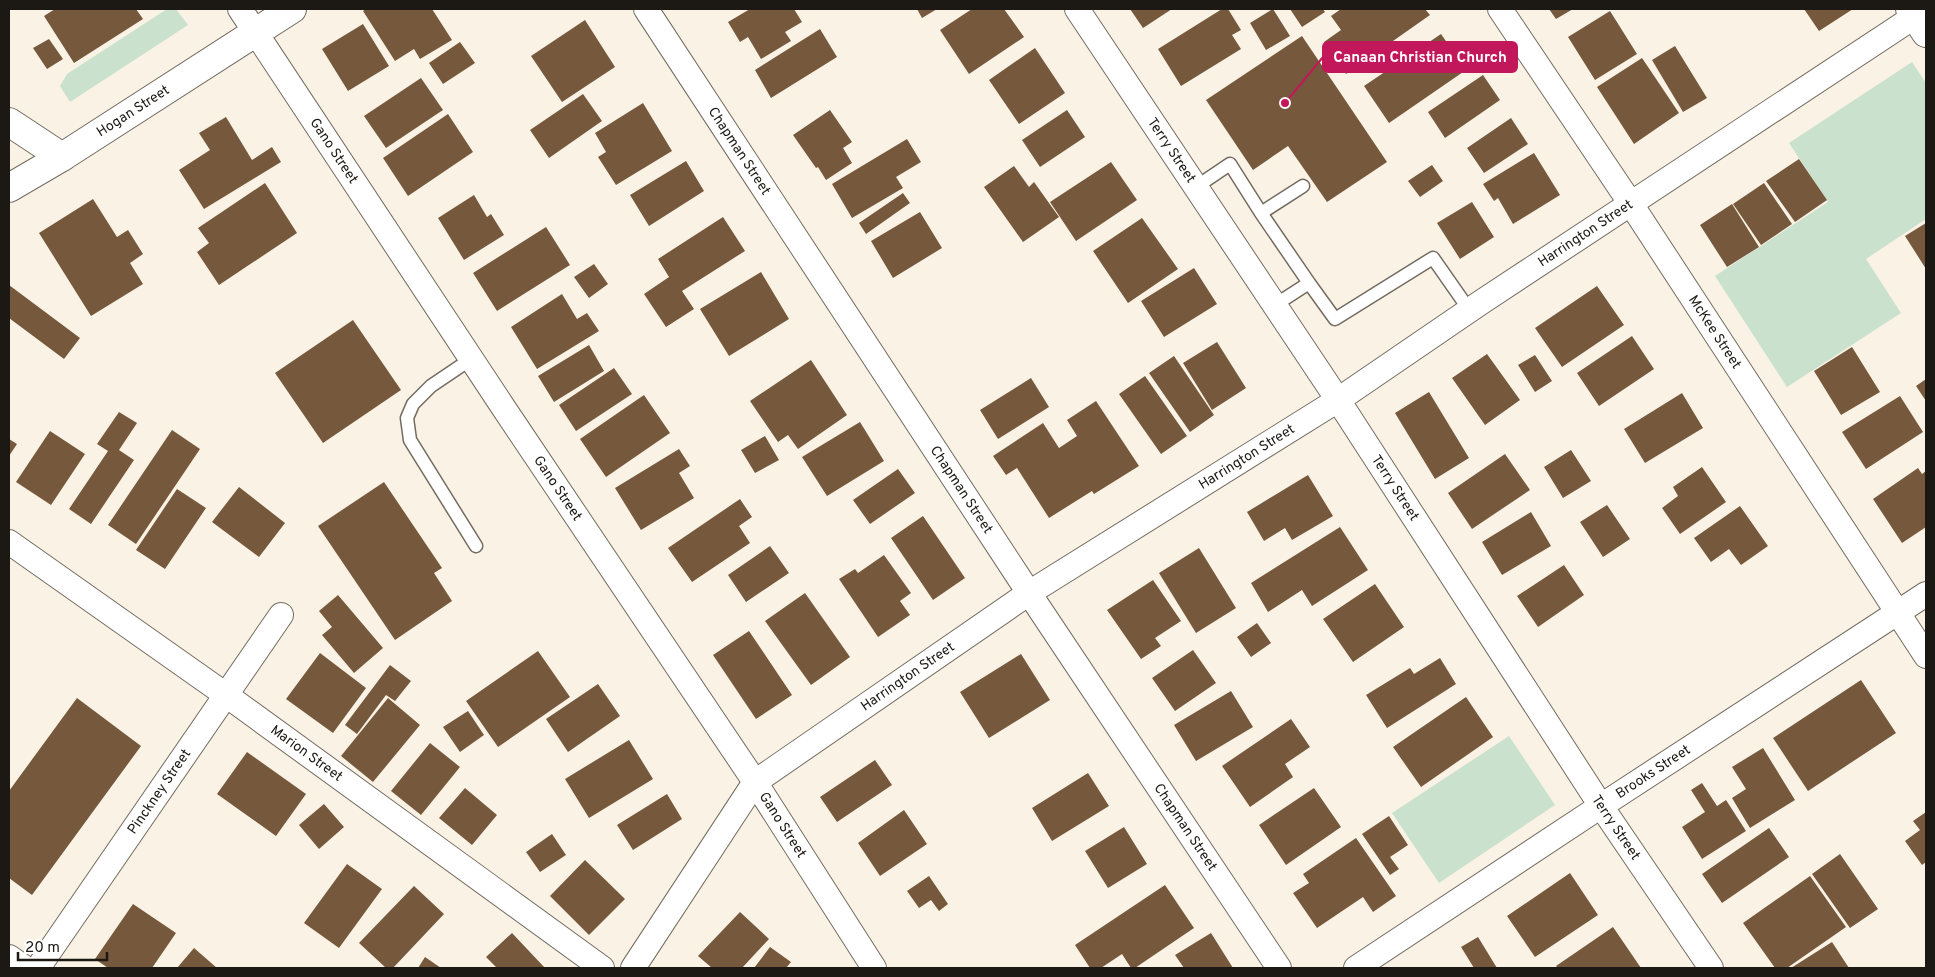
<svg xmlns="http://www.w3.org/2000/svg" width="1935" height="977" font-family="Overpass,sans-serif">
<rect width="100%" height="100%" fill="#faf2e4"/>
<path fill="#cae1ce" d="M167 9H176L188 25 70 102 60 86 67 74Z
M1912 62 1926 83V219L1866 259 1901 313 1787 387 1715 276 1828 202 1789 143Z
M1509 736 1555 805 1439 883 1392 813Z"/>
<path fill="#76593d" d="M55 9H136L143 19 74 63 44 16Z
M366 9H432L452 40 420 59 414 49 395 61 363 11Z
M750 9H794L802 22 785 32 791 41 761 59 748 37 740 42 728 22Z
M917 9H937L922 18Z
M972 9H1004L1024 37 969 74 940 30Z
M1130 9H1172L1143 28Z
M1222 9H1228L1241 30 1232 35 1241 49 1181 86 1158 49Z
M1273 9 1290 36 1266 50 1250 23Z
M1290 9H1323L1325 12 1302 27Z
M1341 9H1425L1430 15 1346 74 1324 42 1341 30 1331 16Z
M1549 9H1573L1556 19Z
M1804 9H1853L1819 31Z
M1610 11 1637 54 1595 80 1568 37Z
M585 20 615 67 562 102 531 56Z
M363 24 389 66 348 91 322 49Z
M820 29 837 57 771 98 755 70Z
M1441 34 1466 70 1389 123 1364 86Z
M1302 36 1387 162 1327 202 1288 146 1253 170 1206 100Z
M49 39 63 59 47 69 33 48Z
M460 42 475 63 443 84 429 63Z
M1675 46 1707 98 1683 112 1652 60Z
M1035 48 1065 93 1019 124 989 80Z
M1642 58 1679 113 1634 144 1597 87Z
M1483 75 1500 100 1445 138 1428 112Z
M421 78 443 110 386 148 364 116Z
M583 94 602 121 549 158 530 130Z
M643 103 672 151 616 185 598 157 606 152 595 133Z
M830 110 852 142 843 148 852 163 826 180 818 167 816 168 793 135Z
M1067 110 1085 137 1040 167 1022 140Z
M448 114 473 152 408 196 383 158Z
M226 117 252 160 272 147 281 162 204 209 179 170 210 150 199 133Z
M1511 118 1528 144 1484 173 1467 148Z
M907 139 921 162 896 177 903 188 852 218 832 184Z
M1534 153 1560 195 1513 224 1498 198 1494 201 1483 184Z
M1799 159 1827 200 1795 222 1766 181Z
M686 161 704 191 649 226 630 195Z
M1111 162 1137 200 1076 241 1050 202Z
M1432 165 1443 181 1420 197 1408 181Z
M1014 166 1029 187 1034 182 1059 217 1023 242 984 187Z
M265 183 297 233 219 285 197 252 209 243 198 228Z
M1764 183 1792 224 1761 245 1733 204Z
M903 193 910 203 866 234 859 223Z
M474 195 487 217 491 214 504 235 464 260 438 218Z
M93 199 117 237 128 230 143 254 130 263 143 284 91 316 39 233Z
M1472 202 1494 237 1460 259 1437 223Z
M1732 204 1759 247 1727 267 1700 225Z
M920 212 942 248 893 278 871 241Z
M723 217 745 251 682 291 694 309 666 327 644 294 669 277 658 259Z
M1142 218 1178 269 1128 303 1093 251Z
M1926 223V269L1905 236Z
M546 227 570 265 497 311 473 273Z
M594 264 608 284 589 298 574 277Z
M1194 268 1217 304 1164 337 1141 301Z
M761 272 789 319 729 356 700 309Z
M9 285 80 338 64 359 9 318Z
M1597 286 1624 325 1562 367 1535 328Z
M562 294 577 319 587 313 599 331 537 369 511 327Z
M353 320 401 390 323 443 275 373Z
M1632 336 1654 369 1599 406 1577 373Z
M1217 342 1246 388 1212 410 1183 363Z
M589 345 604 371 554 402 538 376Z
M1852 347 1880 392 1841 415 1814 371Z
M1487 354 1520 400 1485 425 1452 378Z
M1535 355 1552 381 1535 392 1518 365Z
M1174 356 1214 415 1190 432 1149 373Z
M811 360 847 415 798 449 788 435 778 442 750 401Z
M614 368 632 394 576 431 559 405Z
M1145 376 1187 436 1161 454 1119 394Z
M1031 378 1049 407 998 439 980 410Z
M1926 379V401L1916 386Z
M1429 392 1469 458 1435 479 1395 413Z
M1682 393 1703 428 1645 463 1624 429Z
M644 395 670 433 606 477 580 439Z
M1900 396 1923 432 1866 469 1842 432Z
M1096 401 1139 466 1094 494 1092 491 1049 518 1017 468 1006 475 993 456 1043 423 1059 448 1077 436 1067 420Z
M119 412 137 423 119 450 134 460 91 524 69 509 108 451 97 444Z
M860 422 884 461 827 496 802 457Z
M172 430 200 449 136 544 108 525Z
M50 431 85 454 51 505 16 482Z
M765 436 779 460 755 473 741 450Z
M9 439 17 444 9 456Z
M679 449 690 466 679 473 694 498 641 530 615 488Z
M1571 450 1591 481 1563 498 1544 467Z
M1505 454 1530 490 1472 529 1448 493Z
M1702 467 1726 502 1680 534 1662 508 1678 496 1673 487Z
M1918 468 1922 474 1926 471V527L1902 543 1873 499Z
M898 469 915 493 870 524 853 500Z
M1308 475 1333 516 1292 540 1285 528 1264 541 1247 512Z
M384 482 442 568 434 573 452 601 395 640 318 526Z
M239 487 285 523 259 557 212 522Z
M177 489 206 508 165 569 136 550Z
M740 499 752 517 739 526 750 543 692 582 668 548Z
M1607 505 1630 539 1603 557 1580 522Z
M1740 506 1768 546 1741 565 1729 549 1711 562 1694 538Z
M1531 512 1551 546 1502 575 1482 542Z
M923 516 965 578 933 600 891 538Z
M1340 527 1368 570 1312 606 1302 590 1268 612 1251 583Z
M770 546 789 573 746 602 728 575Z
M1199 548 1236 608 1196 633 1159 573Z
M884 555 911 593 900 601 910 615 878 637 839 579 855 569 858 573Z
M1564 565 1584 595 1538 627 1517 596Z
M1153 580 1181 621 1155 638 1161 646 1141 659 1107 610Z
M1375 584 1404 627 1353 662 1323 619Z
M805 593 850 657 811 685 765 621Z
M338 595 383 648 354 673 322 635 332 627 319 611Z
M1257 623 1271 643 1251 657 1237 637Z
M749 631 792 695 756 719 713 655Z
M1193 650 1216 683 1175 711 1152 678Z
M538 651 570 697 498 747 466 701Z
M320 653 366 688 333 733 286 699Z
M1021 654 1050 700 989 738 960 692Z
M1440 658 1456 684 1387 728 1366 695 1410 668 1414 674Z
M390 665 411 681 395 701 386 695 357 734 345 725Z
M1861 680 1896 733 1808 791 1773 738Z
M598 684 620 716 568 752 546 719Z
M1231 691 1253 727 1196 761 1174 725Z
M1466 697 1493 737 1421 787 1393 747Z
M77 698 141 746 32 895 9 878V791Z
M388 698 420 725 373 782 341 756Z
M468 711 484 735 460 752 443 727Z
M1291 719 1310 747 1285 764 1293 777 1250 807 1222 766Z
M629 740 653 779 589 818 565 779Z
M430 743 460 767 421 815 391 791Z
M1763 748 1795 800 1750 828 1732 798 1746 789 1732 767Z
M247 752 306 794 276 836 217 794Z
M875 760 892 785 837 822 820 797Z
M1088 773 1109 806 1052 841 1032 808Z
M1702 783 1717 806 1726 800 1746 831 1702 859 1682 827 1705 812 1691 790Z
M465 788 497 815 472 845 439 818Z
M1314 788 1341 827 1286 865 1259 825Z
M667 794 682 819 633 850 617 825Z
M324 804 344 827 319 849 299 825Z
M904 810 927 844 880 876 858 843Z
M1926 812V862L1922 865 1905 841 1920 830 1913 821Z
M1389 816 1408 845 1390 857 1399 869 1390 875 1362 834Z
M1124 827 1147 864 1108 888 1085 851Z
M1769 828 1789 857 1722 903 1702 874Z
M552 834 566 855 540 872 526 852Z
M1356 838 1396 896 1373 912 1363 897 1317 928 1293 893 1309 883 1303 874Z
M1840 854 1878 909 1850 928 1812 874Z
M585 860 625 899 589 935 550 896Z
M347 864 382 889 339 948 304 923Z
M1570 873 1598 915 1535 957 1507 916Z
M929 876 948 904 939 911 931 900 919 908 907 891Z
M1810 876 1846 927 1787 968H1775L1743 923Z
M1165 885 1194 928 1135 968H1131L1122 954 1101 968H1090L1075 945Z
M414 886 444 914 393 968H386L359 943Z
M133 904 176 933 152 968H108L95 959Z
M740 912 769 939 742 968H712L698 956Z
M1613 927 1641 968H1558L1556 966Z
M512 933 545 968H497L486 957Z
M1211 933 1233 968H1184L1175 955Z
M1478 937 1497 968H1474L1461 947Z
M1832 942 1849 968H1791Z
M770 947 791 962 786 968H754Z
M194 948 217 968H177Z
M425 957 441 968H418Z"/>
<g fill="none" stroke-linecap="round" stroke-linejoin="round">
<g stroke="#746c61" stroke-width="15">
<path id="service" d="M1196 187 1230 164 1261 213 1303 186
M1261 213 1309 283 1275 305
M1309 283 1335 319 1433 258 1470 311
M471 359 431 386 413 404 407 418 410 440 476 546"/>
</g>
<g stroke="#746c61" stroke-width="26">
<g id="minor">
<path id="s1" d="M240 9 503 407 755 782 874 968"/>
<path id="s2" d="M646 9 1029 593 1279 968"/>
<path id="s3" d="M1077 9 1338 400 1601 806 1711 968"/>
<path id="s4" d="M1500 9 1631 204 1926 656"/>
<path id="s5" d="M9 542 226 695 602 968"/>
<path d="M9 957 25 968"/>
<path id="s6" d="M38 968 281 615"/>
<path id="s7" d="M633 968 755 782 1029 593 1338 400 1480 303 1926 9"/>
<path id="s8" d="M1356 968 1601 806 1926 594"/>
</g>
</g>
<g stroke="#746c61" stroke-width="30">
<path id="tertiary" d="M1910 9 1926 33
M9 122 62 157"/>
</g>
<g stroke="#746c61" stroke-width="30">
<g id="secondary">
<path id="s9" d="M9 188 62 157 292 9"/>
</g>
</g>
<use href="#service" stroke="#fff" stroke-width="12"/>
<use href="#minor" stroke="#fff" stroke-width="24"/>
<use href="#tertiary" stroke="#fff" stroke-width="28"/>
<use href="#secondary" stroke="#fff" stroke-width="28"/>
</g>
<g text-anchor="middle" dominant-baseline="central" stroke-width="5" stroke-linejoin="round" paint-order="stroke">
<g font-size="14" fill="#1c1914" stroke="#fff">
<text stroke="none"><textPath href="#s9" startOffset="146">Hogan Street</textPath></text>
<text stroke="none"><textPath href="#s3" startOffset="170">Terry Street</textPath></text>
<text stroke="none"><textPath href="#s1" startOffset="170">Gano Street</textPath></text>
<text stroke="none"><textPath href="#s2" startOffset="170">Chapman Street</textPath></text>
<text stroke="none"><textPath href="#s7" startOffset="1218">Harrington Street</textPath></text>
<text stroke="none"><textPath href="#s4" startOffset="388">McKee Street</textPath></text>
<text stroke="none"><textPath href="#s7" startOffset="812">Harrington Street</textPath></text>
<text stroke="none"><textPath href="#s1" startOffset="575">Gano Street</textPath></text>
<text stroke="none"><textPath href="#s3" startOffset="575">Terry Street</textPath></text>
<text stroke="none"><textPath href="#s2" startOffset="575">Chapman Street</textPath></text>
<text stroke="none"><textPath href="#s7" startOffset="408">Harrington Street</textPath></text>
<text stroke="none"><textPath href="#s5" startOffset="365">Marion Street</textPath></text>
<text stroke="none"><textPath href="#s8" startOffset="356">Brooks Street</textPath></text>
<text stroke="none"><textPath href="#s6" startOffset="214">Pinckney Street</textPath></text>
<text stroke="none"><textPath href="#s1" startOffset="980">Gano Street</textPath></text>
<text stroke="none"><textPath href="#s2" startOffset="980">Chapman Street</textPath></text>
<text stroke="none"><textPath href="#s3" startOffset="980">Terry Street</textPath></text>
</g>
</g>
<path fill="none" stroke="#c2185b" stroke-width="2" d="M1285 103L1323 57"/>
<circle fill="#c2185b" stroke="#fff" stroke-width="2" cx="1285" cy="103" r="5"/>
<rect fill="#c2185b" stroke="#c2185b" stroke-width="2" x="1323" y="42" width="194" height="30" rx="5"/>
<g font-size="15" text-anchor="middle" font-weight="bold" fill="#fff">
<text x="1420" y="62">Canaan Christian Church</text>
</g>
<rect width="1935" height="977" fill="none" stroke="#1c1914" stroke-width="20"/>
<path d="M18 952v8h89v-8" fill="none" stroke="#1c1914" stroke-width="2.5"/>
<text x="25" y="952" font-size="15" fill="#1c1914" stroke="#ffffff" stroke-width="4" paint-order="stroke">20 m</text>
</svg>
